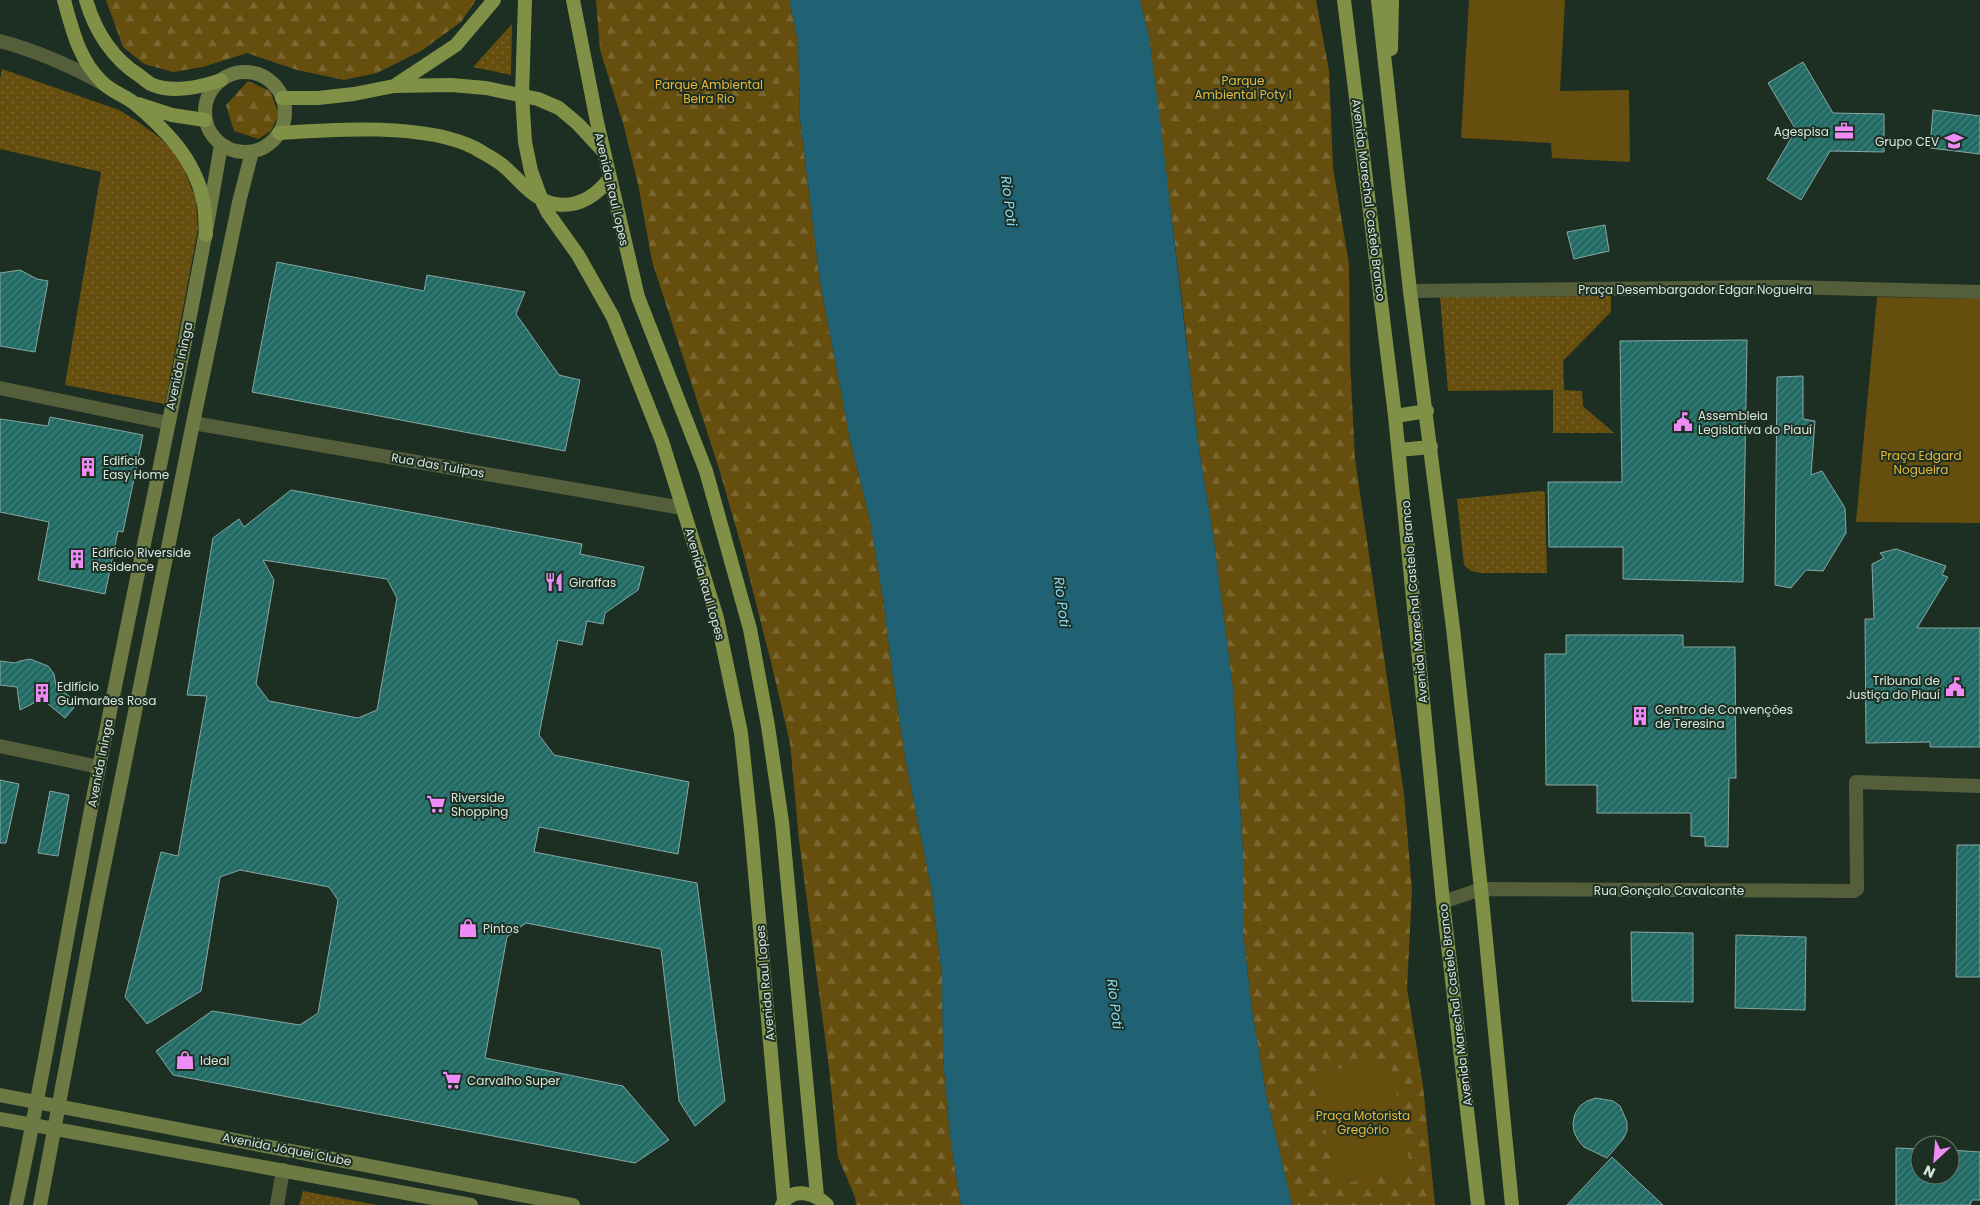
<svg xmlns="http://www.w3.org/2000/svg" width="1980" height="1205" font-family="Poppins,sans-serif">
<defs>
<pattern id="grass-dots" width="8" height="8" patternUnits="userSpaceOnUse" patternTransform="scale(1.25)"><rect width="8" height="8" fill="#664e0f"/><path d="M2 2h.1M6 6h.1" fill="none" stroke="#7b6731" stroke-width="1.8" stroke-linecap="round"/></pattern>
<pattern id="forest-firs" width="22" height="20" patternUnits="userSpaceOnUse" patternTransform="scale(1.25)"><rect width="22" height="20" fill="#664e0f"/><path d="M5 1l3.5 6h-7zM16 11l3.5 6h-7z" fill="#7b6731"/></pattern>
<pattern id="building-hatch" width="6" height="6" patternUnits="userSpaceOnUse" patternTransform="scale(1.25)"><rect width="6" height="6" fill="#226b65"/><path d="M-1 1l2-2M0 6l6-6M5 7l2-2" fill="none" stroke="#42807a"/></pattern>
</defs>
<rect width="100%" height="100%" fill="#1c2f22"/>
<path fill="url(#grass-dots)" d="M512 24 511 75 473 67Z
M2 69 119 110 137 121 160 138 180 158 196 200 198 229 165 404 65 385 101 172 0 149V79Z
M1611 296V312L1563 361 1564 390 1582 391 1583 406 1614 433H1553V390L1448 391 1440 297Z
M1540 491 1545 492 1547 573H1480L1471 571 1464 565 1457 499Z
M303 1191 377 1205H299Z"/>
<path fill="url(#forest-firs)" d="M106 0H476L461 22 421 51 377 73 344 80 297 70 247 53 203 67 173 72 144 64 123 47Z
M596 0H789L798 40 800 119 820 282 850 439 870 520 883 598 893 677 906 762 932 892 942 976 943 1056 950 1136 961 1205H856L855 1197 838 1157 829 1068 799 840 790 743 771 662 743 552 720 472 652 261 638 184 623 123 600 50Z
M1140 0H1316L1329 71 1333 168 1349 264 1350 361 1355 459 1404 794 1412 891 1407 988 1423 1086 1435 1205H1292L1266 1094 1252 1011 1243 932V852L1233 689 1213 534 1199 449 1180 284 1149 37Z
M248 81 270 91 279 114 271 131 258 139 234 131 226 105Z"/>
<path fill="#664e0f" d="M1469 0H1565L1560 91 1629 90 1630 162 1552 158 1551 143 1461 138Z
M1877 297 1980 299V523L1856 522Z
M1390 1059 1411 1171 1336 1185 1315 1073Z"/>
<path fill="#216174" d="M789 0H1140L1149 37 1160 119 1199 449 1213 534 1233 689 1243 852V932L1252 1011 1266 1094 1292 1205H961L950 1136 943 1056 942 976 932 892 906 762 893 677 883 598 870 520 850 439 820 282 800 119 798 40Z"/>
<path fill="url(#building-hatch)" stroke="#88a7a4" fill-rule="evenodd" d="M1803 62 1833 113 1884 114V152L1830 151 1801 200 1767 179 1796 130 1768 83Z
M1933 110 1980 116V154L1930 148Z
M1605 225 1609 251 1574 259 1567 232Z
M277 262 424 291 427 275 525 292 516 314 559 375 580 380 565 451 252 392Z
M20 270 37 279 48 281 35 352 0 346V273Z
M1747 340 1743 582 1623 579V547H1549L1548 482H1622L1620 341Z
M1803 376V419L1815 421 1811 475 1822 471 1845 508 1846 533 1823 571 1806 570 1791 588 1775 585 1777 377Z
M50 417 143 435 123 532 118 531 105 594 38 580 49 522 0 512V419L48 426Z
M291 490 582 544 580 554 644 567 638 590 605 613 603 624 587 621 582 645 558 640 539 735 554 755 689 782 678 854 539 827 534 852 697 883 725 1101 695 1126 679 1101 661 949 526 923 507 937 485 1058 623 1086 669 1140 635 1163 173 1075 156 1051 212 1011 300 1025 318 1013 338 900 329 887 240 870 220 877 201 991 147 1024 125 997 161 852 178 856 207 696 187 695 213 538 239 519 244 527ZM263 560 387 579 397 598 377 710 358 718 269 701 256 684 274 580Z
M1896 549 1946 566 1942 575 1948 577 1917 628H1980V747H1930V742L1866 743 1865 619H1874L1872 564 1884 558 1880 553Z
M1566 635H1683V647H1735L1736 778H1729L1728 847 1705 846V837L1691 836V813H1597V785H1546L1545 654H1566Z
M30 659 48 666 54 674 56 686 78 703 65 718 42 699 20 710 17 687 0 685V661L15 663 20 661Z
M0 780 19 784 6 843H0Z
M50 791 69 795 58 856 38 853Z
M1957 845H1980V977H1956Z
M1631 932 1693 933V1002L1632 1001Z
M1736 935 1806 937 1805 1010 1735 1008Z
M1596 1098 1613 1101 1620 1106 1627 1122V1131L1623 1139 1607 1158 1584 1147 1578 1140 1574 1132 1573 1123 1575 1114 1580 1106 1587 1101Z
M1896 1148 1920 1149V1175H1950V1150L1980 1152V1200H1972L1970 1205H1896Z
M1612 1157 1663 1205H1567Z"/>
<g fill="none" stroke-linecap="round" stroke-linejoin="round">
<path stroke="#555e3b" stroke-width="14" d="M0 41C37 51 69 65 102 83
M1410 291 1786 287 1980 292
M0 388 168 423
M193 423 682 508
M0 746 99 767
M1443 902 1481 889 1854 891 1857 889 1856 782 1980 786
M277 1205 283 1170"/>
<path stroke="#6e7a43" stroke-width="14" d="M205 112a40 40 0 1 1 80 0a40 40 0 1 1-80 0Z
M0 1095 573 1205
M0 1119 471 1205
M16 1205C47 1060 70 913 99 768 139 560 186 354 221 145
M40 1205 97 901 193 423 240 198 252 152"/>
<path stroke="#809047" stroke-width="14" d="M64 0C72 29 79 60 102 82 110 91 124 95 134 103 165 129 195 159 203 200 206 211 205 223 206 235
M86 0C95 31 113 59 140 76 144 79 148 83 153 85 173 93 201 87 221 80
M525 0 522 95 525 142 531 171 542 201 548 213 578 255 613 317 662 441 717 618 741 733 751 828 784 1200
M573 0 597 122 638 297 706 471 750 629 768 726 782 822 817 1196
M1344 0 1395 416 1443 902 1478 1205
M1378 0 1410 291 1453 628 1481 889 1512 1205
M1391 49 1392 0
M394 86 456 45 494 0
M282 98H318L354 94 394 86 451 85 486 88 538 99 559 108 578 124 602 150
M138 104 172 115 205 120
M279 133C334 129 426 123 475 148 483 153 493 158 501 164 518 177 532 200 555 204 578 208 596 196 610 178
M1395 416 1427 411
M1399 450 1431 447
M782 1205C792 1186 815 1193 827 1205"/>
</g>
<defs>
<g id="office-bare" transform="scale(1.5)"><path d="M-6-3h4V-5.5h4V-3h4V5H-6ZM-1-4.5V-3h2v-1.5ZM-6 0V1H6V0Z" fill="#ef8bf7" stroke="#1c2f22" stroke-width="2.5" paint-order="stroke"/></g>
<g id="school-bare" transform="scale(1.5)"><path d="M0-5L7-2L0 1L-7-2ZM-4 1L0 2.5L4 1V4Q0 6-4 4Z" fill="#ef8bf7" stroke="#1c2f22" stroke-width="2.5" paint-order="stroke"/></g>
<g id="civic-bare" transform="scale(1.5)"><path d="M-.6-6.5H3V-4.5H.6V-3L4-1V1h2V6H-6V1h2V-1L-.6-3ZM-1.2 2.5V6h2.4V2.5Z" fill="#ef8bf7" stroke="#1c2f22" stroke-width="2.5" paint-order="stroke"/></g>
<g id="building-bare" transform="scale(1.5)"><path d="M-4-6H4V6H1V3H-1V6H-4ZM-2.5-4.3h1.7v1.8h-1.7ZM.8-4.3h1.7v1.8H.8ZM-2.5-1h1.7V.8h-1.7ZM.8-1h1.7V.8H.8Z" fill="#ef8bf7" stroke="#1c2f22" stroke-width="2.5" paint-order="stroke"/></g>
<g id="restaurant-bare" transform="scale(1.5)"><path d="M-5-6h1v4h1v-4h1v4h1v-4h1v5L-1.5 .5V6h-2V.5L-5-1ZM5-6V6H3V1.5H1.5Q1.5-4 5-6Z" fill="#ef8bf7" stroke="#1c2f22" stroke-width="2.5" paint-order="stroke"/></g>
<g id="supermarket-bare" transform="scale(1.5)"><path d="M-6-5.5h2.5l.6 2H6L4.5 2H-2.5L-4.4-4H-6ZM-1.5 3.2a1.3 1.3 0 1 0 .1 0ZM3 3.2a1.3 1.3 0 1 0 .1 0Z" fill="#ef8bf7" stroke="#1c2f22" stroke-width="2.5" paint-order="stroke"/></g>
<g id="shop-bare" transform="scale(1.5)"><path d="M-5-2.5h2.3a2.7 3.5 0 0 1 5.4 0H5L5.5 6h-11ZM-1.5-2.5h3a1.5 2.3 0 0 0-3 0Z" fill="#ef8bf7" stroke="#1c2f22" stroke-width="2.5" paint-order="stroke"/></g>
</defs>
<g fill-rule="evenodd">
<use href="#office-bare" x="1844" y="131"/>
<use href="#school-bare" x="1954" y="141"/>
<use href="#civic-bare" x="1683" y="422"/>
<use href="#building-bare" x="88" y="467"/>
<use href="#building-bare" x="77" y="559"/>
<use href="#restaurant-bare" x="554" y="582"/>
<use href="#civic-bare" x="1955" y="687"/>
<use href="#building-bare" x="42" y="693"/>
<use href="#building-bare" x="1640" y="716"/>
<use href="#supermarket-bare" x="436" y="804"/>
<use href="#shop-bare" x="468" y="928"/>
<use href="#shop-bare" x="185" y="1060"/>
<use href="#supermarket-bare" x="452" y="1080"/>
</g>
<g text-anchor="middle" dominant-baseline="central" stroke-width="4" stroke-linejoin="round" paint-order="stroke">
<g font-size="12" fill="#ebb839" stroke="#1c2f22">
<text x="1243" y="80">Parque<tspan x="1243" dy="14">Ambiental Poty I</tspan></text>
<text x="709" y="84">Parque Ambiental<tspan x="709" dy="14">Beira Rio</tspan></text>
<text x="1921" y="455">Praça Edgard<tspan x="1921" dy="14">Nogueira</tspan></text>
<text x="1363" y="1115">Praça Motorista<tspan x="1363" dy="14">Gregório</tspan></text>
</g>
<g font-size="12" fill="#d9e5dc" stroke="#1c2f22" text-anchor="start">
<text x="1829" y="131" text-anchor="end">Agespisa</text>
<text x="1939" y="141" text-anchor="end">Grupo CEV</text>
<text x="1698" y="415">Assembleia<tspan x="1698" dy="14">Legislativa do Piauí</tspan></text>
<text x="103" y="460">Edifício<tspan x="103" dy="14">Easy Home</tspan></text>
<text x="92" y="552">Edifício Riverside<tspan x="92" dy="14">Residence</tspan></text>
<text x="569" y="582">Giraffas</text>
<text x="1940" y="680" text-anchor="end">Tribunal de<tspan x="1940" dy="14">Justiça do Piauí</tspan></text>
<text x="57" y="686">Edifício<tspan x="57" dy="14">Guimarães Rosa</tspan></text>
<text x="1655" y="709">Centro de Convenções<tspan x="1655" dy="14">de Teresina</tspan></text>
<text x="451" y="797">Riverside<tspan x="451" dy="14">Shopping</tspan></text>
<text x="483" y="928">Pintos</text>
<text x="200" y="1060">Ideal</text>
<text x="467" y="1080">Carvalho Super</text>
</g>
<g font-size="12" fill="#d9e5dc" stroke="#1c2f22">
<text transform="translate(612 189) rotate(77)">Avenida Raul Lopes</text>
<text transform="translate(1369 200) rotate(83)">Avenida Marechal Castelo Branco</text>
<text x="1695" y="289">Praça Desembargador Edgar Nogueira</text>
<text transform="translate(179 366) rotate(-78)">Avenida Ininga</text>
<text transform="translate(438 465) rotate(10)">Rua das Tulipas</text>
<text transform="translate(705 584) rotate(74)">Avenida Raul Lopes</text>
<text transform="translate(1414 602) rotate(-95)">Avenida Marechal Castelo Branco</text>
<text transform="translate(100 763) rotate(-79)">Avenida Ininga</text>
<text x="1669" y="890">Rua Gonçalo Cavalcante</text>
<text transform="translate(765 983) rotate(-95)">Avenida Raul Lopes</text>
<text transform="translate(1455 1005) rotate(-97)">Avenida Marechal Castelo Branco</text>
<text transform="translate(287 1149) rotate(11)">Avenida Jóquei Clube</text>
</g>
<g font-size="14" font-style="italic" fill="#88d9f5" stroke="#1c2f22">
<text transform="translate(1009 201) rotate(83)">Rio Poti</text>
<text transform="translate(1062 602) rotate(83)">Rio Poti</text>
<text transform="translate(1115 1004) rotate(83)">Rio Poti</text>
</g>
</g>
<g transform="translate(1935 1160) rotate(206)"><circle r="24" fill="#1c2f22" stroke="#68786c"/>
<path d="M0-4L9 19L0 12L-9 19Z" fill="#ef8bf7"/>
<text y="-8" font-size="14" font-weight="bold" text-anchor="middle" fill="#d9e5dc">N</text>
</g>
</svg>
